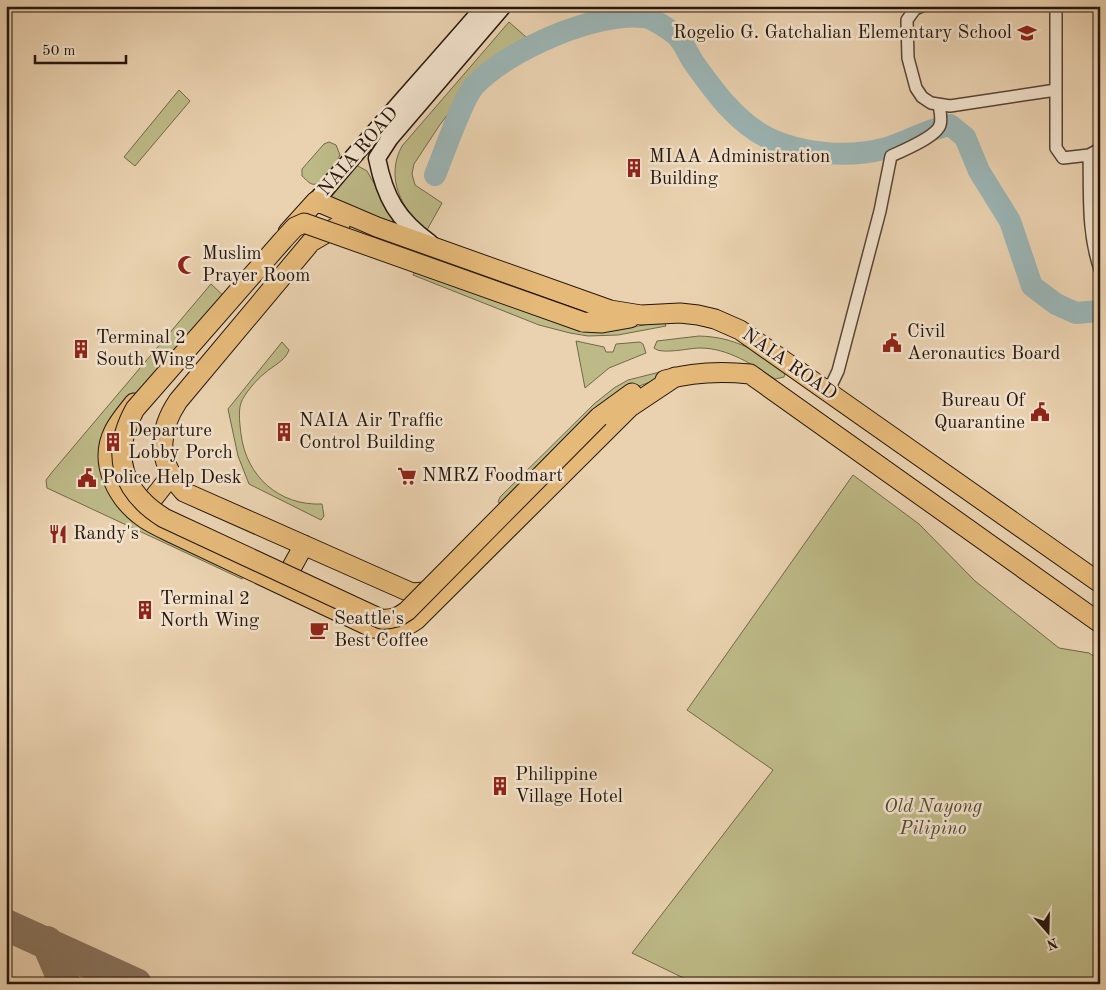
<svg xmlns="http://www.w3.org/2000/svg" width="1106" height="990" font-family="'Old Standard TT',serif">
<rect width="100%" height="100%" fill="#ead2b0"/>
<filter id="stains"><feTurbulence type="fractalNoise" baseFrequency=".004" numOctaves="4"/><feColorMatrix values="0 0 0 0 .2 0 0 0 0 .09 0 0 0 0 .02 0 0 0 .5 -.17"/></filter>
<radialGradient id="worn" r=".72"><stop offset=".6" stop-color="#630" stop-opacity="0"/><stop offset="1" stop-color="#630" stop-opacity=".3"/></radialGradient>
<path fill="#bdba87" stroke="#71684a" d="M509 22 526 37V42L472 82 439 126 414 164 412 174 415 185 442 203 427 230C401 210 385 177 402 146Z
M179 90 190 101 135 166 124 157Z
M329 142 336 145 340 155C337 163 325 182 316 184 310 186 306 179 302 176V169L324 144Z
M358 166 367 171 394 219 391 224 329 205 326 193 352 167Z
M415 271 617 330 664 321 666 326 618 335 588 336 570 333 539 325 413 275Z
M211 284 227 299 131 413 126 482 244 575 242 579 47 488 46 480 53 471Z
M699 336C736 337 755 351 786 370L784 377 775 379C753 365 728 348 700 348 689 348 661 355 654 348L657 341Z
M576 341 604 347 606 352H613L616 344 640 342 643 344 646 353 609 368 585 388Z
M282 342 289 350C285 361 274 365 265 373 257 379 244 394 241 403 238 411 240 426 241 434 246 476 279 506 322 504L324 516 321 520 249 484 238 456 228 409Z
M672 369V374L631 389 503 504 498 502 500 497 594 404 614 388 628 380Z
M853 475 919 524 975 581 1059 648 1089 653 1100 660V984H696L632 953 773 770 687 710Z"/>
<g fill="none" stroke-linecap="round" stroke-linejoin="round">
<path stroke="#9bb5b5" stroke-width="22" d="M435 175C443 156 463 97 475 85 508 50 595 12 643 17 651 17 669 29 676 35 684 42 688 55 694 63 714 91 736 122 768 138 801 154 848 158 883 149 907 143 924 130 950 125L965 137 979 171 1010 221 1032 286 1056 304 1076 313 1100 311"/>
<path stroke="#88745e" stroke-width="32" d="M6 925 136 984
M47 942 65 984"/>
<g stroke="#564435" stroke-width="14">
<path id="street" d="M922 6 915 9 907 20 908 58 916 88 922 97 931 103 950 106 1056 90
M1056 6V148L1063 158 1089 155 1100 149
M1089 155C1090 192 1087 233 1100 269
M828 392 838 371 880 211 891 156C902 151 936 137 940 125 942 119 940 111 939 105"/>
</g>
<g stroke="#25150c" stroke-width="19">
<path id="secondary" d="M316 201C371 134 429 71 485 6
M430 243C397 219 385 198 377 158L390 138 503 6"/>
</g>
<g stroke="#25150c" stroke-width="21">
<path id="primary" d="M316 201 377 227 610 310 641 315 680 313 698 315 715 319 740 330 1100 583
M340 225 311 242 178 401C156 434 158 463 184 492L412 593 436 591
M288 232 316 201
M583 322 602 323 630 318
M665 380C693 372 720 371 750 374L1100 623
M134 403C127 412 119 421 114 431 98 463 117 499 144 518 153 524 164 529 174 534L373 628C390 631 402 630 416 620L630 407 675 377
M599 417 632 393
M140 515 170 477
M282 585 304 545"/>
</g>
<use href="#street" stroke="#f1e2cc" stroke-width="11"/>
<use href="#secondary" stroke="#f1e2cc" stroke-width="16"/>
<use href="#primary" stroke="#e5b978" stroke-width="19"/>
<g stroke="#25150c" stroke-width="21" stroke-linecap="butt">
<path id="primary-bridge" d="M583 322 304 223 295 227 283 240 135 409C110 454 121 491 164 518L381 619C392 620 399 617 407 611L599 417"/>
</g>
<use href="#primary-bridge" stroke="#e5b978" stroke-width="19"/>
</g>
<defs>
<g id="school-bare" transform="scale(1.5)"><path d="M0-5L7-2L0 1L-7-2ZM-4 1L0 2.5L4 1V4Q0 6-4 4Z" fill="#8f2418" stroke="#f1e2cc" stroke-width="2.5" paint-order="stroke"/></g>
<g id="building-bare" transform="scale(1.5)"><path d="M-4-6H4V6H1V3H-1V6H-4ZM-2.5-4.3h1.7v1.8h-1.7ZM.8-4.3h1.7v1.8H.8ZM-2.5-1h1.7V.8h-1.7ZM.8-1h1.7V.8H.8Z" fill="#8f2418" stroke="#f1e2cc" stroke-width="2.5" paint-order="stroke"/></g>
<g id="mosque-bare" transform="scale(1.5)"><path d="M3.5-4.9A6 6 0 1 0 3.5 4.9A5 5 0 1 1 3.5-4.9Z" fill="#8f2418" stroke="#f1e2cc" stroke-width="2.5" paint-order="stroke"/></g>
<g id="civic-bare" transform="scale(1.5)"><path d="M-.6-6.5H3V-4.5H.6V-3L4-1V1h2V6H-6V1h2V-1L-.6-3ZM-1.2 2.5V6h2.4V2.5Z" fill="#8f2418" stroke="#f1e2cc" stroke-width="2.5" paint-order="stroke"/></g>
<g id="supermarket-bare" transform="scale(1.5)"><path d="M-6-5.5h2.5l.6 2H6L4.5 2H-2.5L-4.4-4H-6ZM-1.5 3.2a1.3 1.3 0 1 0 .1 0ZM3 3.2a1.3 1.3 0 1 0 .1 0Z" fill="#8f2418" stroke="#f1e2cc" stroke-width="2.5" paint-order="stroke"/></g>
<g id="restaurant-bare" transform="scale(1.5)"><path d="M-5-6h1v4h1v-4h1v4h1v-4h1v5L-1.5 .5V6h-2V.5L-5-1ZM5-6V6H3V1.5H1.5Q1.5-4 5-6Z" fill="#8f2418" stroke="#f1e2cc" stroke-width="2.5" paint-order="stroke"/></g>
<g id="cafe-bare" transform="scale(1.5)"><path d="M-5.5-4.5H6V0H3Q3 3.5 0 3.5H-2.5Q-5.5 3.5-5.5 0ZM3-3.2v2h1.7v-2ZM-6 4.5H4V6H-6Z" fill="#8f2418" stroke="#f1e2cc" stroke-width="2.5" paint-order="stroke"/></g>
</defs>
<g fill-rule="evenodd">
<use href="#school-bare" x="1027" y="33"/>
<use href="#building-bare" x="634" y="168"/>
<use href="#mosque-bare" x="187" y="265"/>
<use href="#civic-bare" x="892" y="343"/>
<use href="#building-bare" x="81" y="349"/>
<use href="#civic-bare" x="1040" y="412"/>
<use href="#building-bare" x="284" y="432"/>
<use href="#building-bare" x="113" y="442"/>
<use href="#supermarket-bare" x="407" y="476"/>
<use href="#civic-bare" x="87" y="478"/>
<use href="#restaurant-bare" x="58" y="534"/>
<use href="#building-bare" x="145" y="610"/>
<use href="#cafe-bare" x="319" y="630"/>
<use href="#building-bare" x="500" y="786"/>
</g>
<g text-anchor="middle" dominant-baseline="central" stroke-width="5" stroke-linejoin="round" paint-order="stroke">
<g font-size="19" fill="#25150c" stroke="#f1e2cc" text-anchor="start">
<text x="1012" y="33" text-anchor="end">Rogelio G. Gatchalian Elementary School</text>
<text x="649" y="157">MIAA Administration<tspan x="649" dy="22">Building</tspan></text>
<text x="202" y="254">Muslim<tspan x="202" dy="22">Prayer Room</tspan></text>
<text x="907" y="332">Civil<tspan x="907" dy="22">Aeronautics Board</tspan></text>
<text x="96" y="338">Terminal 2<tspan x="96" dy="22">South Wing</tspan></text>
<text x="1025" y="401" text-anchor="end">Bureau Of<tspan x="1025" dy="22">Quarantine</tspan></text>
<text x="299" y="421">NAIA Air Traffic<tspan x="299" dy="22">Control Building</tspan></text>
<text x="128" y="431">Departure<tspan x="128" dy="22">Lobby Porch</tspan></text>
<text x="422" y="476">NMRZ Foodmart</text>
<text x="102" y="478">Police Help Desk</text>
<text x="73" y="534">Randy's</text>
<text x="160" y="599">Terminal 2<tspan x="160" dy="22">North Wing</tspan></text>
<text x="334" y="619">Seattle's<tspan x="334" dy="22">Best Coffee</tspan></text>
<text x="515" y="775">Philippine<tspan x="515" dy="22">Village Hotel</tspan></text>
</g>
<g font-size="19" fill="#25150c" stroke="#f1e2cc">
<text transform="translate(359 152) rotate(-49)">NAIA ROAD</text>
<text transform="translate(789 365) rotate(35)">NAIA ROAD</text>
</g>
<g font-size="19" font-style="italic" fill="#534731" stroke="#f1e2cc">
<text x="933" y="807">Old Nayong<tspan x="933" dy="22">Pilipino</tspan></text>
</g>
</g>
<rect width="1106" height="990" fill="none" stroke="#ead2b0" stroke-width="25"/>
<rect x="8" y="8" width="1091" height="975" fill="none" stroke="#25150c" stroke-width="2.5"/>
<rect x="12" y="12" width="1081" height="965" fill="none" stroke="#25150c"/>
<g transform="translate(1048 932) rotate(160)" stroke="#f1e2cc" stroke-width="4" paint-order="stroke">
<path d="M0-4L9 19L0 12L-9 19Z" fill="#25150c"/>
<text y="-8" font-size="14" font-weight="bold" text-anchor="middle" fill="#25150c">N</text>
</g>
<path d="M35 55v8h91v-8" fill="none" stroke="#25150c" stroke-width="2.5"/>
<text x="42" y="55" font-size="15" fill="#25150c" stroke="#f1e2cc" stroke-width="4" paint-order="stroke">50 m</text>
<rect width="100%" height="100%" filter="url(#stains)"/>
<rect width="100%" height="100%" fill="url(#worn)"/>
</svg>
